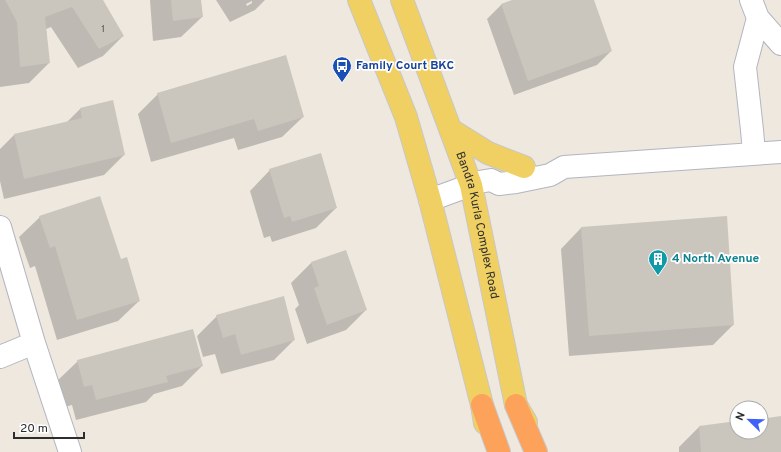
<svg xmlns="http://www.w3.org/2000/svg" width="781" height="452" font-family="Overpass,sans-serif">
<rect width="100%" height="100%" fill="#eee8df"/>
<path fill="#0003" fill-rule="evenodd" d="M0 0H102L123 36 103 56 78 68 51 27 46 29 49 63 29 83 0 87Z
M150 0H200L202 17 181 37 153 41Z
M216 0H265L255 10 230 22ZM252 1V3L247 6 246 4Z
M515 0H593L611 51 597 65 514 95 487 19 501 5Z
M158 94 303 117 282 137 238 150 234 138 151 162 138 114Z
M112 101 124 155 104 175 4 199 0 181V149L14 135 66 123 80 109Z
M270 170 336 208 316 228 272 242 270 236 264 238 250 191Z
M40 217 120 260 139 301 118 321 57 340 35 266 30 268 19 237Z
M726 217 733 325 713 345 569 356 561 249 581 228Z
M345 251 366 310 346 330 307 344 295 309 299 305 291 283 311 263Z
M217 316 294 340 274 360 221 374 215 354 203 357 197 336Z
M78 361 202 366 182 386 154 394 146 402 76 420 72 405 64 407 57 381Z
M781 417V452H679V447L699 427 737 422V432H761V420Z"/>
<path fill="#cac6bd" d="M5 0H103L124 36 99 49 72 7 45 17 50 63 20 67 17 22Z
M171 0H201L203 17 173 21Z
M512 0H594L612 51 528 81 501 4Z
M286 55 304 117 258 131 254 119 171 143 157 93Z
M113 100 125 155 24 179 14 134 82 118 80 108Z
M321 153 337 208 292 222 290 216 284 218 269 169Z
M100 196 121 259 127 257 140 301 77 320 55 246 50 248 39 216Z
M727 216 734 325 589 336 581 227Z
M346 250 367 310 327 325 314 288 319 286 311 262Z
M284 296 295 340 241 355 235 334 223 338 216 315Z
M193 329 203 366 166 376 168 382 96 400 92 385 84 387 77 360Z
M781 416V452H701L699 426 737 421V432H761V419Z"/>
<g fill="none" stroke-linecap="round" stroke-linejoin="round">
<g stroke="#b3b5c0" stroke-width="24">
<path id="minor" d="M751 0 758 18 781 44
M754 153 752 130 745 67 758 18
M430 200 479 182 491 180 499 184 516 182 550 175 564 167 781 152
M0 227 34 343 70 452
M0 357 34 343"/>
</g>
<g stroke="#c8c8c8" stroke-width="24">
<g id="major">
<path d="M359 0 406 117 430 200 482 405 485 423"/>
<path id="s1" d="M402 0 471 185 516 405 526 422"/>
<path d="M451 130 488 153 524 167"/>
</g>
</g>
<g stroke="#c8c8c8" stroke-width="24">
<path id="highway" d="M482 405 499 452
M516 405 536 452"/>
</g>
<use href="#minor" stroke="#fff" stroke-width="22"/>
<use href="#major" stroke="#f0d062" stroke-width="22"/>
<use href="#highway" stroke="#fda25b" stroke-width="22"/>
</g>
<defs>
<g id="bus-pin" transform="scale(1)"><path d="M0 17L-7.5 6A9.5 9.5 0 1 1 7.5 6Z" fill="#1a4fb4" stroke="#fff"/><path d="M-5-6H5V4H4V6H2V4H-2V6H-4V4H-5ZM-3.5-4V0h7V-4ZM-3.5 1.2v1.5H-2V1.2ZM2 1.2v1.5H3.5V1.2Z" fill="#fff"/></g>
<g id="building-pin" transform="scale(1)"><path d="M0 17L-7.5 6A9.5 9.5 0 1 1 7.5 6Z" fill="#0f9aa8" stroke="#fff"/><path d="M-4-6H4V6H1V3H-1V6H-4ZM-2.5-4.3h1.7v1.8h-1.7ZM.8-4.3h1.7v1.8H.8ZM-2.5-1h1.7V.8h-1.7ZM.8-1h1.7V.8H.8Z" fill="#fff"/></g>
</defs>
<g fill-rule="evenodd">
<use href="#bus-pin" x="342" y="66"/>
<use href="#building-pin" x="658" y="259"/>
</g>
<g text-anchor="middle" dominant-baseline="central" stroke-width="3.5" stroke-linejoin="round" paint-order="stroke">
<g font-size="10" fill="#545351">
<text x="103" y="29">1</text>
</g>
<g font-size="12" font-weight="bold" fill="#164399" stroke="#fff" text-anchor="start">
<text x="356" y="66">Family Court BKC</text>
</g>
<g font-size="12" fill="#2d2d2d" stroke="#fff">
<text stroke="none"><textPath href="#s1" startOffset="238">Bandra Kurla Complex Road</textPath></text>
</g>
<g font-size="12" font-weight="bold" fill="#0d838f" stroke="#fff" text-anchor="start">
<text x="672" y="259">4 North Avenue</text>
</g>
</g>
<g transform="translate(749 420) rotate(293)"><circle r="19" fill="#ffffff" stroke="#ababab"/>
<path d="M0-3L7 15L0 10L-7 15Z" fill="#4162f9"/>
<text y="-6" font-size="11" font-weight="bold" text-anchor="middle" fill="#2d2d2d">N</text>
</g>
<path d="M14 432v6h70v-6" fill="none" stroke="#2d2d2d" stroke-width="2"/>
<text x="20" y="432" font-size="12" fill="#2d2d2d" stroke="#ffffff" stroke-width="3" paint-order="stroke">20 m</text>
</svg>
